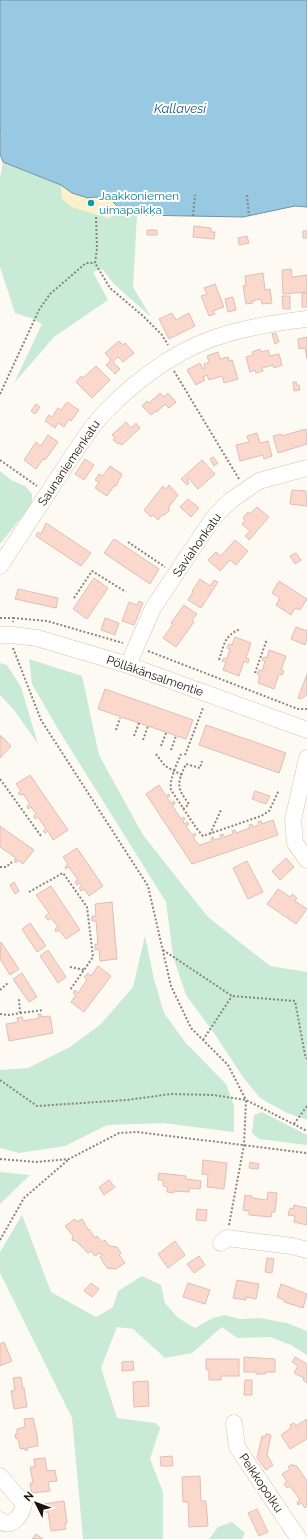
<svg xmlns="http://www.w3.org/2000/svg" width="307" height="1539" font-family="Raleway,sans-serif">
<rect width="100%" height="100%" fill="#fdfaf4"/>
<path fill="#c9ebd5" d="M3 162 61 185 62 199 72 207 108 218 118 213 119 215V208L137 215 133 287 151 317 114 284 102 269 93 272 108 300 54 337 14 383 42 324 31 318 15 313 0 267V178Z
M0 471 11 480 25 486 32 494V504L0 544Z
M29 659 82 676 99 755 143 835 208 917 270 966 307 972V1120L287 1113 260 1098 243 1077 214 1033 186 995 173 956 166 902 58 729 32 684Z
M0 663 7 665 21 687 38 744 14 710 0 695Z
M145 936 154 979 164 1013 185 1042 226 1084 234 1106V1132L163 1123 107 1125 65 1146 19 1153 0 1148V1070L28 1068 70 1047 101 1024 133 987Z
M262 1112 307 1135V1145L259 1139 252 1133 254 1115Z
M0 1172 30 1175 0 1204Z
M22 1215 51 1292 96 1317 113 1307 118 1291 142 1276 161 1285 165 1303 177 1317 195 1328 213 1318 224 1315 240 1319 260 1318 287 1323 307 1331V1355L291 1345 270 1337 237 1338 222 1327 192 1353 165 1358 133 1329 117 1327 101 1368 117 1418 156 1423 160 1428 150 1459 163 1492V1539H83L72 1418 0 1273V1252Z
M232 1522 245 1533 242 1539H209L218 1527Z"/>
<path fill="#faf1cb" d="M61 185C80 200 87 196 109 198L119 208 118 213 109 218 72 207 62 199Z"/>
<path fill="#97c9e3" stroke="#7293a2" d="M0 0H307V207L295 206 243 217 137 215 119 208 109 198 95 197 88 198 72 193 61 185 3 162 0 154Z"/>
<path fill="#fbd8cc" stroke="#e1beb3" d="M194 226 211 228V232H215L214 239 193 237Z
M147 230H157V235H147Z
M303 231H307V238H303Z
M247 236 249 243 239 245 238 238Z
M291 269 292 277 307 275V292L283 294 282 270Z
M263 273 265 290 270 289 272 303 262 304 261 299 252 301 253 303 246 304 243 286 246 285 245 276Z
M215 284 224 307 213 311 215 314 209 316 201 296 207 294 204 288Z
M302 293H307V307H302Z
M282 296H290V309H283Z
M233 297 236 310 228 312 225 299Z
M172 313 176 320 189 313 195 326 169 339 159 319Z
M276 333 279 342 275 344 272 334Z
M307 337V359L305 348 299 349 298 339Z
M119 341 123 345 125 343 134 353 123 362 118 357 113 362 120 369 115 374 106 365 111 360 105 353Z
M260 349 261 352 268 350 270 356 279 354 282 365 274 368 273 365 262 368 263 371 256 373 255 370 250 372 246 357 253 355 252 352Z
M218 352 220 359 228 357 229 361 232 360 238 379 224 383 222 376 209 380 207 375 203 377 205 380 196 385 187 370 200 363 203 369 205 368 204 364 209 362 207 356Z
M96 366 110 380 92 398 76 382 81 376 83 378Z
M293 382H296L297 385H299L300 390 294 391Z
M160 393 164 397 168 393 176 402 169 408 165 404 157 412 156 411 151 415 142 406 147 401 149 403Z
M67 402 79 410 71 421 69 419 64 427 58 423 55 428 45 421 49 415 52 417 58 408 61 410Z
M36 404 40 407 35 414 31 411Z
M126 422 131 428 136 423 140 428 122 445 119 443 118 444 113 440 115 438 112 435Z
M306 429 307 444 278 453 273 436 281 434V436Z
M257 433 260 443 268 441 272 456 264 459 263 455 240 461 236 445 249 442 247 436Z
M48 435 58 442 45 460 43 459 36 469 24 460 36 442 41 446Z
M213 457 218 463 214 466 210 459Z
M85 459 94 465 84 480 75 474Z
M202 460 215 474 198 489 188 478 187 480 189 483 187 485 181 479Z
M110 466 122 474 116 486H114L107 496 95 488 99 482 95 480 99 474 103 476Z
M169 485 178 495 168 508 170 510 164 515H162L158 520 153 515 151 517 144 510 163 486 166 489Z
M292 490 306 491 307 506 290 504Z
M188 499 199 508 191 517 180 507Z
M257 507 269 517 249 540 245 536 250 531 242 524 245 520 243 518 248 512 250 514Z
M46 523 91 553 81 566 36 536 38 532 41 534Z
M114 539 159 569 150 584 104 553Z
M235 540 248 551 236 565 230 560 220 571 208 560 216 552 221 556Z
M296 553 301 560 295 564 290 556Z
M94 578 108 588 87 619 73 609Z
M200 579 210 586 214 580 218 582 201 608 188 600 193 592 192 591Z
M279 581 307 599 300 610 295 608 291 615 276 605 280 598 272 593Z
M18 589 58 598 56 608 15 599Z
M139 601 143 603 134 625 122 621 129 602 137 605Z
M184 605 197 614 192 620 194 622 176 647 163 638 173 624 171 623Z
M105 618 119 623 115 635 101 630Z
M296 627 307 631V640L305 645 291 639Z
M235 637 251 643 246 658 249 659 248 663 244 661 239 676 223 670 226 662 222 661 224 658 227 659 230 649 227 648 229 644 232 645Z
M269 650 286 656 281 670 284 671 282 675 279 674 274 689 258 683 260 675 257 674 259 670 262 671 265 661 262 660 264 657 267 658Z
M307 674V695L300 699 298 698Z
M105 689 193 720 186 739 98 709Z
M206 725 286 753 279 773 199 745Z
M0 735 11 746 0 758Z
M30 775 68 830 53 840 48 831 45 833 43 831 46 829 38 817 35 819 34 816 36 814 31 807 28 809 27 806 30 804 23 794 20 795 18 793 21 791 16 784Z
M159 785 166 796 169 794 170 796 167 798 171 803 174 801 175 804 172 805 181 819 184 817 185 819 183 821 184 824 187 822 189 824 186 826 192 835 195 833 196 835 193 837 198 844 200 845 212 841 211 838 213 837 214 840 221 838 220 835 223 834 224 837 233 834 232 831 235 830 236 833 250 828 249 825 252 824 253 827 259 825 258 822 261 821 262 824 273 820 278 835 192 864 146 794Z
M255 791 270 796 266 804 252 799Z
M0 826 34 850 23 864 18 860 16 863 14 861 16 858 0 847Z
M77 848 103 886 89 896 84 889 81 891 79 888 82 886 80 883 77 885 75 882 78 880 69 867 66 869 65 867 68 864 63 857Z
M286 858 294 867 280 880 272 871Z
M247 861 263 892 248 899 233 868Z
M14 882 19 891 15 894 10 885Z
M51 886 80 930 66 939 59 930 56 932 55 929 58 927 51 918 48 920 45 916 49 913 36 895Z
M278 889 290 897 292 894 297 898 295 901 307 909 296 924 267 904Z
M112 902 117 959 100 961 99 949 95 950V944H98L96 921H92V916H96L95 904Z
M30 923 46 946 37 952 22 929Z
M1 942 19 969 10 975 0 959Z
M48 950 66 977 58 983 40 956Z
M98 966 111 976 84 1012 71 1002 76 995 73 993 75 990 78 993 87 980 84 977 88 973 91 976Z
M22 973 37 997 29 1002 13 979Z
M38 1014H41V1017L50 1016 53 1033 9 1041 6 1024 18 1022 17 1018 22 1017 23 1021 39 1018Z
M203 1160 227 1163 224 1189 207 1187 208 1175 202 1174Z
M250 1162 259 1164 258 1169 249 1168Z
M159 1173 186 1176V1179L201 1181 200 1189 189 1188V1192L174 1191V1193L167 1192V1187L163 1186V1180H158Z
M109 1180 115 1187 104 1195 99 1187Z
M268 1192 277 1193 275 1212H272L271 1217 249 1215V1211L243 1210 245 1195 252 1196V1198L267 1200Z
M294 1205 307 1208V1225L294 1222 295 1216 288 1215 290 1208 293 1209Z
M197 1209 207 1210 206 1221 196 1220Z
M75 1219 77 1222 82 1219 86 1226 88 1230 89 1229 95 1238 97 1236 102 1242 105 1240 109 1246 117 1247 121 1253 119 1255 125 1263 116 1269 107 1268 100 1257 102 1255 100 1253 95 1256 91 1251 88 1253 76 1241 72 1240 73 1236 65 1226Z
M175 1241 185 1255 168 1268 158 1254Z
M199 1256 205 1265 194 1273 187 1264Z
M267 1258 274 1259 272 1273 265 1272Z
M237 1280 259 1284 256 1299 246 1297V1300L233 1298Z
M91 1283 99 1289 92 1297 84 1291Z
M188 1283 210 1290 205 1304 183 1297Z
M281 1284 307 1294 303 1308 284 1302V1300L277 1297Z
M4 1342 12 1361 0 1366V1344Z
M244 1357 275 1359V1372H265V1374H256V1372H244Z
M295 1357 307 1364V1383L303 1380 304 1378 294 1373 298 1366 292 1362Z
M206 1359H239V1376H221V1380H209V1370H206Z
M133 1361 134 1370 122 1371V1362Z
M21 1377 23 1389 24 1388 27 1407 14 1409 11 1391 15 1390 13 1378Z
M245 1380H252V1395H244Z
M148 1381 149 1406 134 1407 133 1382Z
M33 1418 37 1435 38 1446 27 1448 28 1450H24V1448L20 1449 18 1438 16 1439 15 1434H17V1429L25 1427 24 1419Z
M307 1419V1439L290 1449 281 1435 291 1428 290 1425 294 1423 296 1426Z
M266 1434 271 1435 267 1455 273 1465 266 1470 257 1458 262 1436 265 1437Z
M172 1456 173 1466H161L160 1457Z
M45 1458 47 1471 55 1470 57 1481 48 1482 50 1491 32 1493 30 1483H33L30 1467H35L34 1459Z
M292 1464 293 1466 296 1465 307 1481V1506L305 1508 301 1503 298 1505 297 1502 300 1500 290 1486 287 1488 284 1484 287 1482 282 1474 290 1469 288 1467Z
M200 1476 201 1501H206L208 1526 189 1527 188 1502H183L182 1477Z
M64 1501 67 1523H65L66 1529 51 1531 48 1512H45L43 1504Z
M257 1509 268 1532 259 1536 248 1513Z
M36 1534 43 1539H32Z"/>
<g fill="none" stroke-linecap="round" stroke-linejoin="round">
<g stroke="#d6c5a9" stroke-width="17">
<path id="minor" d="M0 566C21 534 42 502 63 470 76 451 88 430 104 413 139 377 181 346 230 333 255 326 281 322 307 319
M0 635H12L37 638 128 665 307 730
M128 665 153 608 214 517 230 501 259 481 307 468
M307 758 293 820 295 843 307 860
M221 1243 227 1238 292 1246 307 1250
M234 1423 237 1447 299 1539
M0 1476 24 1504C22 1514 11 1531 0 1520"/>
</g>
<path stroke="#8a857d" stroke-width="2" stroke-dasharray="2 2" stroke-linecap="butt" d="M0 129V128
M247 195 249 216
M193 216 195 195
M96 217 97 249 95 263 110 288 143 316 162 335 168 345
M174 371 239 479
M0 394 39 310 50 294 86 263H95
M0 460 37 486
M128 542 165 567
M74 598 92 571 126 592
M0 618H13V622
M13 618 47 621 123 643
M13 648 41 720 148 886 171 986 191 1028 228 1065 246 1100 244 1145 229 1225
M148 651 298 709H307
M219 660C224 645 224 636 240 629
M255 673 267 639
M116 730 120 718
M134 736 139 723
M143 740 148 726
M161 746 166 733
M171 750 176 736
M156 754 165 766 182 775
M181 754C177 764 169 779 171 790L197 829 203 836 261 816 269 811 279 790
M185 755 203 708
M0 779 41 836
M183 809 189 804C176 787 177 784 186 764L200 768 202 761
M210 834 221 810
M0 867H6L12 862
M29 892 63 873 87 907 93 957 70 990
M163 950 232 996 295 1001 305 1055 307 1059
M70 967 85 970
M0 990 8 983
M20 1013 43 1010
M0 1014 9 1015 20 1013 19 999
M203 1040 232 996
M0 1080 37 1106 127 1100 171 1094 213 1095 246 1100 307 1131
M294 1124 307 1106
M0 1159 36 1162 69 1159 119 1133 137 1132 307 1153
M0 1240 24 1198 68 1160"/>
<use href="#minor" stroke="#fff" stroke-width="16"/>
</g>
<circle fill="#0f9aa8" stroke="#fff" stroke-width="1.5" cx="91" cy="203" r="4"/>
<g text-anchor="middle" dominant-baseline="central" stroke-width="4" stroke-linejoin="round" paint-order="stroke">
<g font-size="12" fill="#0d838f" stroke="#fff" text-anchor="start">
<text x="99" y="196">Jaakkoniemen<tspan x="99" dy="14">uimapaikka</tspan></text>
</g>
<g font-size="12" fill="#1a140a" stroke="#fff">
<text transform="translate(69 463) rotate(-56)">Saunaniemenkatu</text>
<text transform="translate(197 545) rotate(-55)">Saviahonkatu</text>
<text transform="translate(155 676) rotate(19)">Pölläkänsalmentie</text>
<text transform="translate(261 1483) rotate(56)">Peikkopolku</text>
</g>
<g font-size="13" font-style="italic" fill="#1c5974" stroke="#fff">
<text x="180" y="108">Kallavesi</text>
</g>
</g>
<g transform="translate(36 1503) rotate(312)" stroke="#ffffff" stroke-width="3" paint-order="stroke">
<path d="M0-3L7 15L0 10L-7 15Z" fill="#1a140a"/>
<text y="-6" font-size="11" font-weight="bold" text-anchor="middle" fill="#1a140a">N</text>
</g>
</svg>
